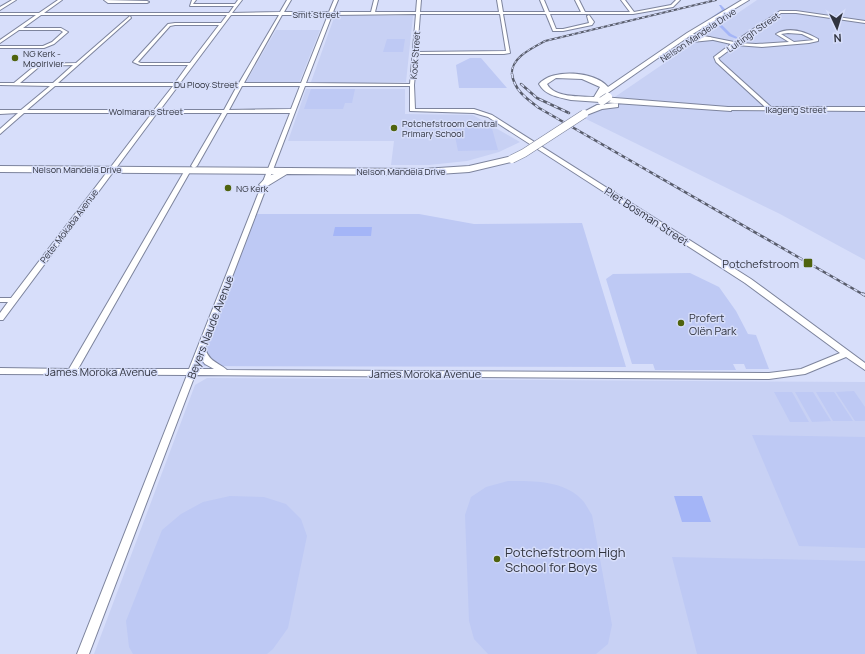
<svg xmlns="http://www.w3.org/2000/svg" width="865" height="654" font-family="Manrope,sans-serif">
<rect width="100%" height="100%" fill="#d7defa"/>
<path fill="#c8d1f4" d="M757 0H865V260L780 214 584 118Z
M335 15 413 16 406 82 313 84 311 82Z
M276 30H320L299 83 248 84 246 82Z
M306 89H405V114L473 115 520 142 499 152 467 161 429 165H391L394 141H288Z
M207 378 864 382H865V654H94L195 385Z"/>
<path fill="#bec9f4" d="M387 39H405L403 52H383Z
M470 58H481L507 88H459L456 65Z
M311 89H355L352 103H345L343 109H304Z
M491 125 498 150 458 151 453 126Z
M256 214H419L474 224 582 223 626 367 200 366Z
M690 273 719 287 736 311 748 334 756 335 769 369H746L744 364H733L736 370H655L653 364H632L606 279 613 274Z
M854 391 865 407V421H855L836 392Z
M774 392H792L809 422H790Z
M795 392H813L831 421 812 422Z
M816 392H834L853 421H833Z
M752 435 865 437V548L799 546Z
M508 481C533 481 566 480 584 502 587 506 589 511 592 515L612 625 608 644 596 654H488L474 639 469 621 465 515 471 497 486 487Z
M230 496 264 497 286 504 301 519 307 536 288 628 273 649 267 654H133L129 647 126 621 162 530 181 514 203 502Z
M672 557 865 561V654H697Z"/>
<path fill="#a4b5f7" d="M335 227H372L371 236H333Z
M674 496H702L711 522H682Z"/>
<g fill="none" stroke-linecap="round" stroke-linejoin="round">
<path fill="#a4b5f7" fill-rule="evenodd" d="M719 5H721L726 10 714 19H712V17L722 10Z
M719 24H721L731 34 737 37V39L729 36 719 26Z"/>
<g stroke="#7d849d" stroke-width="2">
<path id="minor" d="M12 0H16L0 10V7Z
M58 0H62L44 13H229L234 6H190L192 0H196L193 4H235L238 0H242L232 13 280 12 287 0H291L284 12H329L334 0H338L333 12H371L374 0H378L375 12H416L417 0H421L420 12H499L497 0H501L503 12H545L540 0H544L549 12H581L575 0H579L585 12H630L621 0H625L634 12 671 5 676 0H680L673 7 633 14H550L556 29H563L589 23 587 16 589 15 594 22 592 25 563 31H553L546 14H503L510 53 504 54H417L414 85 415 109H474L492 115 751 279 865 363V370L846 357 805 374 769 379 195 375 89 654H77L187 375 0 374V368L69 369 185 170 188 168 191 170 78 369H189L290 113H227L197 166 194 168 191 166 222 113H157L3 320H0V313L8 302H0V298H11L152 113H24L0 134V129L18 113 0 114V110H21L50 86 0 85V83H14L37 64 76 63 130 16 131 18 58 83H175L188 65H140L133 62 168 24 175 23H221L227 15H41L23 28H61L68 32 54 44 44 48H0V46H43L52 42 63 32 60 30H19L0 43V40L36 15H0V13H39ZM416 14 410 84 306 83 332 15ZM420 14H500L506 51 417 52ZM231 15H279L239 83H180ZM282 15H328L301 83H244ZM175 25H219L190 63H141L138 62 170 26ZM73 65 53 83H20L40 66ZM55 86H173L154 110H27ZM178 86H237L224 110H160ZM242 86H300L291 109 229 110ZM305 86H410V111L474 113 488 117 745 283 840 353 801 369 769 373 227 370C218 362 209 362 205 348ZM201 359 205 364 214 369H197Z
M104 0 147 1 149 2 147 3H108Z
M780 11H796L865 21V23L796 13H781L739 43 756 44 789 42 776 34C789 26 806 32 818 39V41L809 43 762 47 736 45 720 57 718 58 720 61 771 107H865V111L726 110V108L728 107H765L716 62 714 57 731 44 687 34 689 33 734 42ZM788 33 802 34 814 40 794 42 781 34Z"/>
</g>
<g stroke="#7d849d" stroke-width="2">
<path id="highway" d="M742 0H749L691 35 602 97 728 107 732 109 731 111 571 100C559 97 546 96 539 84 552 68 595 71 608 87L687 33ZM556 78 582 79 600 87 594 97C580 96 554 98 547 84Z
M710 37 713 39 712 40 692 42 689 40 692 38Z
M615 103H618V107L602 109 584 116 580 114 597 105Z
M512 156 516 159 515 161 469 172 423 175 287 174 264 188 259 185C264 179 268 176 274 174L0 172V166L423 169 469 166Z"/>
</g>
<use href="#minor" fill="#fff" fill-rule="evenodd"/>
<use href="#highway" fill="#fff" fill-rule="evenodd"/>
<g stroke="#595d6c" stroke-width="2">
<path id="rail-far2" d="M512 75C510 58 532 48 545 41L716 0"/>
</g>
<g stroke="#595d6c" stroke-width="2.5">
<path id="rail-far1" d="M512 74C514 90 527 99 539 108L864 295
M521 84 537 98 569 113"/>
</g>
<g stroke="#595d6c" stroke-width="3.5">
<path id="rail" d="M863 294 865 295"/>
</g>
<use href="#rail-far2" stroke="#d7defa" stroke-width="1" stroke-dasharray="3" stroke-linecap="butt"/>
<use href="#rail-far1" stroke="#d7defa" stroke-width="1.5" stroke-dasharray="4" stroke-linecap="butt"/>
<use href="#rail" stroke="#d7defa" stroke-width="2" stroke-dasharray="6" stroke-linecap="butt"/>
<g stroke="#7d849d" stroke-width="9" stroke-linecap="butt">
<path id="highway-bridge" d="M602 101 608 97
M512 159 524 153 584 114"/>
</g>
<use href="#highway-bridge" stroke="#fff" stroke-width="8"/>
</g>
<g fill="#4f630e" stroke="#d7defa" stroke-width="1.5">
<circle cx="15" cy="58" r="4"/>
<circle cx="394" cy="128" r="4"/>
<circle cx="228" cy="188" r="4"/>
<rect x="803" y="258" width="10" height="10" rx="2"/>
<circle cx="681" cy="323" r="4"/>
<circle cx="497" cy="559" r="4"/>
</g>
<g text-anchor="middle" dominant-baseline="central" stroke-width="3" stroke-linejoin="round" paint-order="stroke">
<g font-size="9" fill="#31343f" stroke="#d7defa">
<text x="316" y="14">Smit Street</text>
<text transform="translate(753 32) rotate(-35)">Luitingh Street</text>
<text transform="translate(698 35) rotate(-34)">Nelson Mandela Drive</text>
<text transform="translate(415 55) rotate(-86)">Kock Street</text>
<text x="206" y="84">Du Plooy Street</text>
<text x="796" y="109">Ikageng Street</text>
<text x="146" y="111">Wolmarans Street</text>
<text x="77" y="169">Nelson Mandela Drive</text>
<text x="401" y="171">Nelson Mandela Drive</text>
<text transform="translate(69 226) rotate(-53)">Peter Mokaba Avenue</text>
</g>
<g font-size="9" fill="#31343f" stroke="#d7defa" text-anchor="start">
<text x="23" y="53">NG Kerk -<tspan x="23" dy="10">Mooirivier</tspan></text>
<text x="402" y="123">Potchefstroom Central<tspan x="402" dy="10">Primary School</tspan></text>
<text x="236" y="188">NG Kerk</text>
</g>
<g font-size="11" fill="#31343f" stroke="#d7defa">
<text transform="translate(647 216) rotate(33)">Piet Bosman Street</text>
<text transform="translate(210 327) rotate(-69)">Beyers Naude Avenue</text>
<text x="101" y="371">James Moroka Avenue</text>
<text x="425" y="373">James Moroka Avenue</text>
</g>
<g font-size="11" fill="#31343f" stroke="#d7defa" text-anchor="end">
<text x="799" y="263">Potchefstroom</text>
<text x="689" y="317" text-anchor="start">Profert<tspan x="689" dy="13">Olën Park</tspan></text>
</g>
<g font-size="13" fill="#31343f" stroke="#d7defa" text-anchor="start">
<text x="505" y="552">Potchefstroom High<tspan x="505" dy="15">School for Boys</tspan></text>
</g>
</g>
<g transform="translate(837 28) rotate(176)" stroke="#d7defa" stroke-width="3" paint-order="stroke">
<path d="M0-3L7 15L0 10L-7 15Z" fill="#31343f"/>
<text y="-6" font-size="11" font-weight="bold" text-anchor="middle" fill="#31343f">N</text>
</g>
</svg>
